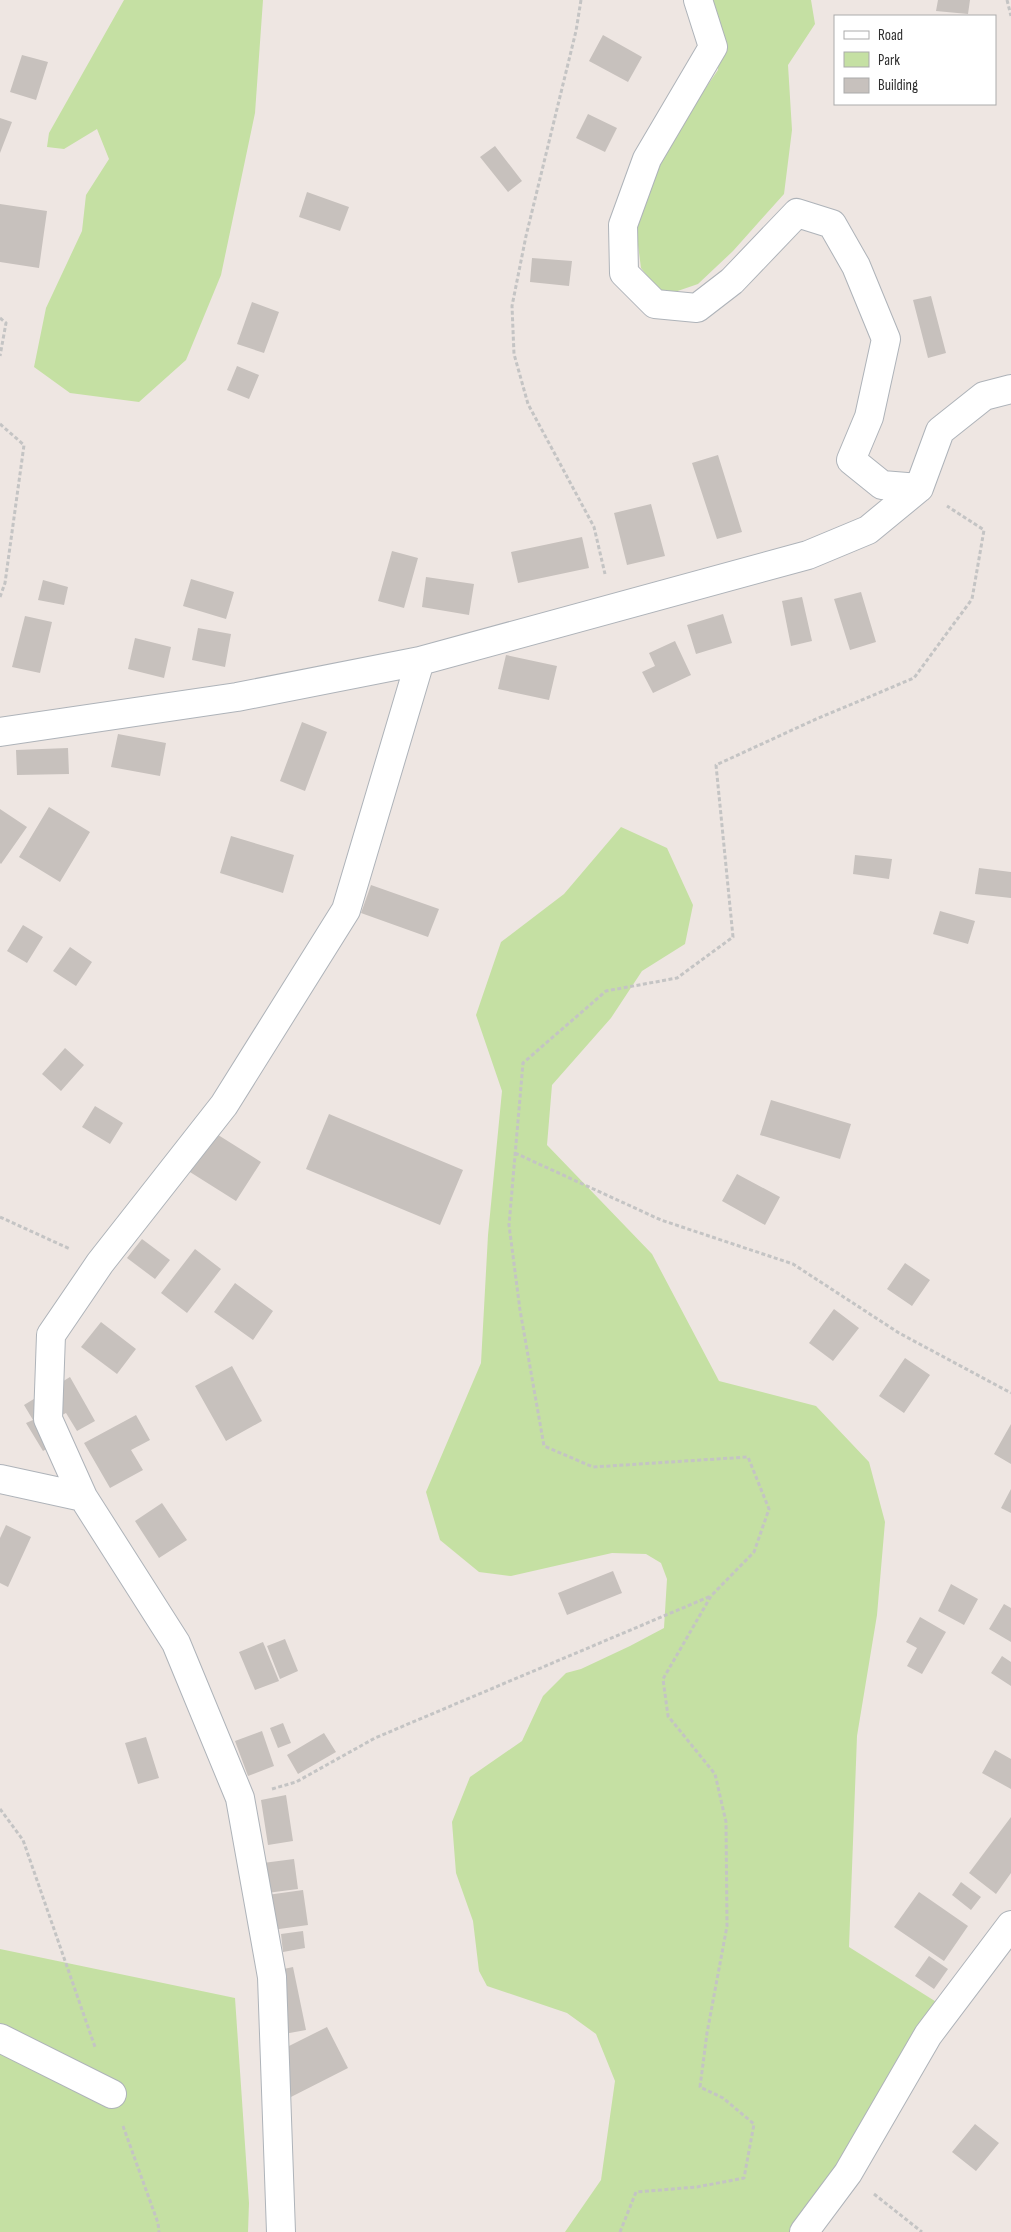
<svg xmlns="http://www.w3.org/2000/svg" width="1011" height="2232" font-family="'Sofia Sans Condensed',sans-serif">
<rect width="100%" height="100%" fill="#eee6e2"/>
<path fill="#c5e0a3" d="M124 0H263L255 113 221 275 186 360 139 402 70 393 34 367 46 308 82 231 86 195 109 159 97 129 64 149 47 147 49 133Z
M704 0H811L815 24 788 65 792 130 784 194 733 251 698 284 663 296 641 268 636 229 656 160 718 70 719 45Z
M621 827 667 848 693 905 685 944 642 971 611 1018 552 1085 547 1145 652 1254 719 1381 816 1406 869 1462 885 1522 877 1615 857 1736 849 1947 957 2015C911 2092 857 2162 802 2232H565L601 2180 615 2081 596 2034 567 2013 487 1986 479 1971 473 1921 456 1873 452 1822 470 1777 522 1741 543 1696 566 1673 581 1669 630 1646 664 1628 667 1579 661 1563 646 1554 612 1553 511 1576 479 1572 440 1540 426 1492 481 1363 488 1235 502 1091 476 1015 501 942 564 894Z
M0 1949 235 1998 249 2203 248 2232H0Z"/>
<path fill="#c7c1bd" d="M938 0H970L968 14 936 11Z
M603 35 642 57 628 82 589 61Z
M22 55 48 62 36 100 10 92Z
M588 114 617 128 605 152 576 138Z
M0 118 12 122 0 153Z
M495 146 522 181 508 192 480 157Z
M307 192 349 207 340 231 299 217Z
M0 204 47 211 39 268 0 262Z
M532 258 572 261 569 286 530 282Z
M931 296 946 353 928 358 913 300Z
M252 302 279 312 264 353 237 344Z
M237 366 259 375 249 399 227 390Z
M718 455 742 532 717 539 692 463Z
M651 504 665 556 627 565 614 513Z
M582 537 589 568 518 583 511 552Z
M392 551 418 558 404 608 378 601Z
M426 577 474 584 469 615 422 607Z
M191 579 234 592 226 619 183 606Z
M43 580 68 587 64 605 38 600Z
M861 592 876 642 850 650 834 599Z
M802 597 812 641 791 646 782 601Z
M723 614 732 643 696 654 687 625Z
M25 616 52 622 40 673 12 667Z
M198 628 231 634 225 667 192 660Z
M135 638 171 647 164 678 128 669Z
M675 641 691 675 653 693 642 672 655 666 649 653Z
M506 655 557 666 549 700 498 689Z
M302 722 327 732 305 791 280 781Z
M118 734 166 743 160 776 111 767Z
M68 748 69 774 17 775 16 750Z
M49 807 90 832 60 882 19 857Z
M0 809 27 827 1 864 0 863Z
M231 836 294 855 283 893 220 873Z
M855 855 892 859 889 879 853 874Z
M979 868 1011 872V898L975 894Z
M371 885 439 909 428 937 361 913Z
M940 911 975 921 968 944 933 934Z
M23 925 43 937 27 963 7 951Z
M70 947 92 962 76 986 53 971Z
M65 1048 84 1065 61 1091 42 1074Z
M771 1100 851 1124 840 1159 760 1135Z
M95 1106 123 1123 110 1144 82 1127Z
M329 1114 463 1170 440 1225 306 1169Z
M207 1128 261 1162 236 1201 182 1167Z
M737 1174 780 1197 765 1225 722 1201Z
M142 1239 170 1260 155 1279 127 1258Z
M195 1249 221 1269 187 1313 161 1293Z
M905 1263 930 1280 912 1306 887 1289Z
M235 1283 273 1311 253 1340 214 1312Z
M834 1309 859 1328 833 1361 809 1343Z
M101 1322 136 1349 117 1374 81 1347Z
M905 1358 930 1375 904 1413 879 1396Z
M232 1366 262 1421 226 1441 195 1386Z
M70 1377 95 1421 77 1431 66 1413 60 1416 71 1435 43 1451 26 1423 33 1420 24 1405Z
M136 1415 150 1440 131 1450 143 1470 110 1488 84 1443Z
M1011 1424V1464L994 1454Z
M1011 1489V1513L1001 1508Z
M162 1503 187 1540 159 1558 135 1521Z
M6 1525 31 1537 8 1587 0 1583V1538Z
M613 1571 622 1593 567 1615 558 1593Z
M951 1584 978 1599 964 1625 938 1611Z
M1004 1604 1011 1608V1642L989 1629Z
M920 1617 946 1632 922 1674 907 1666 917 1648 906 1642Z
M285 1639 298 1671 280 1679 267 1646Z
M263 1642 279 1681 255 1690 239 1652Z
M1002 1656 1011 1662V1686L991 1673Z
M283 1723 291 1743 278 1748 270 1728Z
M262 1731 274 1766 248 1776 235 1741Z
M324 1733 336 1752 298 1774 287 1755Z
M146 1737 159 1778 138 1784 125 1743Z
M995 1750 1011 1759V1789L982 1773Z
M286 1795 293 1841 268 1845 261 1800Z
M1011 1817V1873L996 1894 969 1873Z
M294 1859 298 1889 267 1893 263 1863Z
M961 1882 981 1897 971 1910 952 1895Z
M303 1890 308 1925 272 1930 267 1895Z
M919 1892 968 1926 944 1961 894 1927Z
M303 1931 305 1948 283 1952 281 1934Z
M929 1956 948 1969 934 1989 915 1976Z
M293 1967 306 2030 273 2036 260 1974Z
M327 2027 348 2068 287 2099 267 2057Z
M975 2124 999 2143 976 2171 952 2152Z"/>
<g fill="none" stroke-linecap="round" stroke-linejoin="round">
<g stroke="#aeb3b9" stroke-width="30">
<path id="minor" d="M698 0 713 47 647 159 623 225 624 273 655 304 697 308 732 281 797 213 832 224 856 266 886 339 869 417 851 460 882 485 919 488
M0 732 237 697 420 661 808 555 868 530 919 488 940 431 984 396 1011 389
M0 1479 83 1497
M0 2038 112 2094
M281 2232 272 1977 240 1798 176 1643 83 1497 48 1419 51 1335 100 1263 224 1105 346 910 420 661
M804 2232 848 2173 928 2035 1011 1925"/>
</g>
<path stroke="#c4c4c4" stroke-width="3" stroke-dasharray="4 2.5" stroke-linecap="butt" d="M581 0 576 31 526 236 512 306 514 354 528 404 594 527 605 574
M1007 0 1011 16
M0 318 6 323 0 356
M0 424 24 445 5 583 0 597
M515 1153 661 1220 793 1264 899 1333 1011 1393
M0 1217 70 1249
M272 1789 296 1782 375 1738 711 1596
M0 1809 23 1840 95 2047
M123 2126 158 2223 159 2232
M874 2194 922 2232
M620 2232 636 2192 697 2187 744 2178 754 2124 723 2098 700 2087 707 2033 727 1926 726 1822 715 1774 668 1716 663 1679 711 1596 754 1552 769 1509 748 1457 593 1467 544 1446 520 1310 509 1225 523 1063 606 991 677 978 733 937 716 765 814 720 914 678 972 599 984 530 947 506"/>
<use href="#minor" stroke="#fff" stroke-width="28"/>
</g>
<rect x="834" y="15" width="162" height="90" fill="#ffffff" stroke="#ababab"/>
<rect x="844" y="31" width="25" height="8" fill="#ffffff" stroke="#ababab"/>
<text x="878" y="40" font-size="15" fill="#2e2e2e">Road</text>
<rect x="844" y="52" width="25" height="15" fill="#c5e0a3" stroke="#ababab"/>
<text x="878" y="65" font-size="15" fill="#2e2e2e">Park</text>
<rect x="844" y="78" width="25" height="15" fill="#c7c1bd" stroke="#ababab"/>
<text x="878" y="90" font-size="15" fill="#2e2e2e">Building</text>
</svg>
